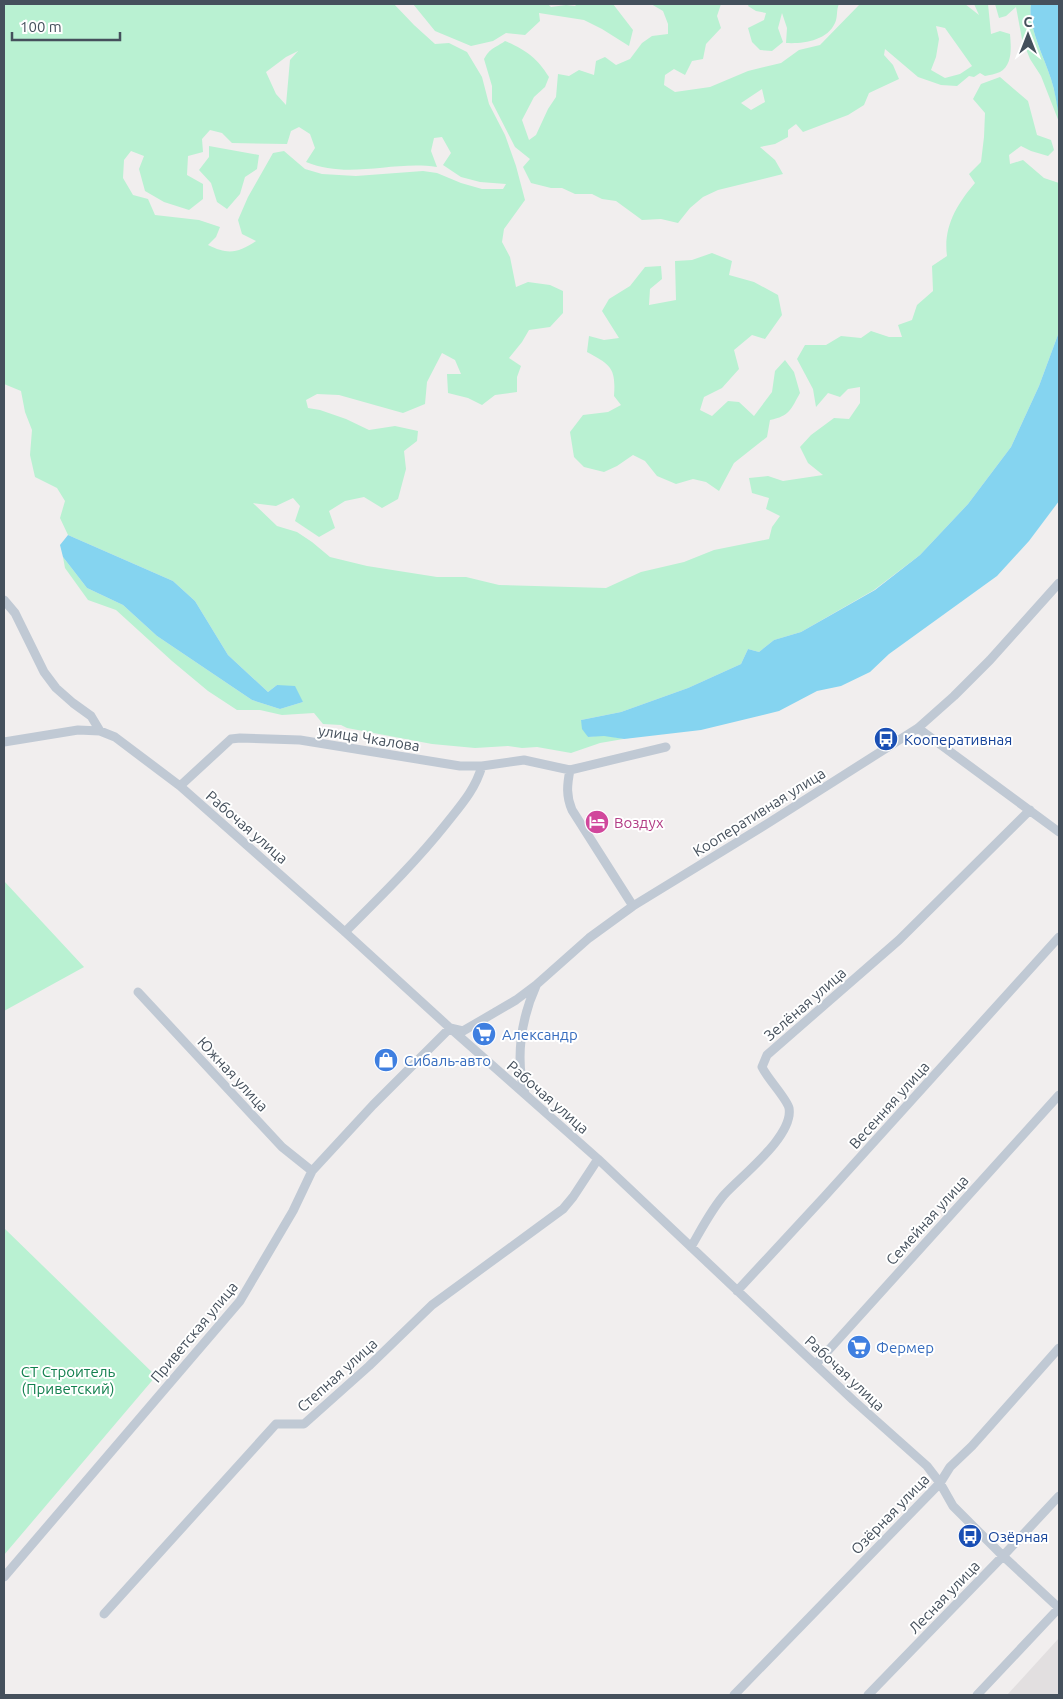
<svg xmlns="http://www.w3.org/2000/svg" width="1063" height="1699" font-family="Ubuntu,sans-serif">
<rect width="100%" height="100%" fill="#f1eeee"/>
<path fill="#e2dfe0" d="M1059 1638V1695H1007Z"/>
<path fill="#b9f1d2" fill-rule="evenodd" d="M4 4H394L414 25 435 44 449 43 467 52 482 77 489 104 505 135 516 166 525 200 504 229 502 242 510 257 516 287 528 282 550 285 563 291V313L550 327 529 330 522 342 509 358 521 366 517 377V392L495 395 482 405 468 398 448 393 447 374H461L455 360 442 353 427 382 425 404 403 413 339 395 317 394 306 400 308 408 320 410 346 419 369 430 395 426 418 431 417 441 404 451 406 469 398 499 382 508 364 497 345 501 329 511 335 528 319 537 295 521 300 506 293 498 276 506 253 503 277 526 297 532 312 542 330 557 367 566 437 577H466L499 585 606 588 641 572 684 562 714 550 769 539 772 527 780 516 766 509 769 498 752 493 749 478 768 476 783 481 823 475 808 463 800 447 811 435 834 418 849 419 860 403V387L848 389 840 397 828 393 816 407 813 389 797 359 805 345H826L841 336 861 338 871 331 889 337H902L898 325 912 320 917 305 933 291 932 266 947 256C943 227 957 204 975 183L969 174 981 162 984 137 985 113 973 99 981 84 1000 77 1028 101 1037 135 1051 140 1054 150 1048 156 1031 151 1021 146 1009 155 1010 164 1023 160 1044 178 1059 183V332L1039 386 1011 447 968 504 920 555 874 590 801 632 774 640 759 652 748 649 741 664 688 688 621 712 581 720 588 737 604 735 624 739 641 736 600 743 571 753 537 747 522 748 508 746 475 748 432 744 347 728 341 725 323 724 314 713 282 715 260 710H237L208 691 172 661 116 610 88 600 65 568 63 557 87 588 123 605 157 636 252 700 280 709 303 702 277 685 268 692 228 655 195 601 173 581 68 535 60 518 65 501 57 488 35 477 30 455 32 430 25 412 21 391 4 384ZM298 51 290 60 286 105 276 94 266 72 286 57ZM299 127 310 134 315 148 306 162C350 180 393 160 437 167L431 151 434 138 442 137 451 153 443 165 461 177 480 182 506 184 503 189H482L461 183 437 173 423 171 356 176 322 174 305 169 284 151 273 153 248 197 238 220 242 234 256 241C238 253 228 255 208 245L216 237 220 227 199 220 155 215 148 199 133 195 123 178 124 160 131 151 144 156 139 169 145 191 164 202 189 210 203 199V184L187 175 188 156 203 152 202 139 210 130 222 133 232 143 287 144 291 131Z
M413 4H548L551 7 566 5 575 6 577 4H613L633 30 629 46 602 29 584 20 539 13 540 21 525 35 506 33 493 41 471 46 435 31Z
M651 4H721L717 16 721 28 706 44 703 59 692 61 685 75 674 69 665 75 664 85 675 92 710 87 748 71 781 63 799 50 820 45 860 4H965L979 15 974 4H988L991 34 1000 31 1010 34C1011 46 1013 65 1000 72 996 74 989 75 985 76L980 73 974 77 969 76 957 86 941 85 918 77 885 49 884 55 893 65 899 79 869 93 864 105 848 115 803 132 796 124 788 130V137L775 144 760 147 775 160 783 174 718 190 703 197 690 208 678 223 661 219 642 220 616 201 602 199 592 194H575L562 188H551L531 183 523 167 530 159 515 147 492 102V86L484 59C491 47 494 49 505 41 526 50 537 58 549 77L545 87 534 97 522 120 529 140 536 135 548 109 556 97 558 74 569 76 579 70 594 75 596 61 605 57 616 65 630 59 642 43 652 36 668 34V24L663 11ZM936 26 945 28 972 66 960 74 945 78 931 70 936 57 939 39ZM762 89 765 102 751 110 741 103Z
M749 4H839C836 10 838 17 835 23 827 41 802 44 786 43L787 28 782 13 778 28 783 42 772 51 760 50 752 42 748 28 764 20 766 13 756 11 748 6Z
M995 4H1031C1027 25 1045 59 1051 79 1055 92 1059 109 1059 122L1041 76 1030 59 1022 39 1016 7 1006 16 999 18Z
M209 146 259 155 257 169 245 177 240 194 227 209 217 202 211 183 199 170 209 157Z
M712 253 732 261 729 275 754 282 778 295 782 315 765 339 752 335 734 350 739 369 722 388 704 397 700 410 712 416 728 401 739 402 754 416 772 392 775 371 785 360 794 372 800 393C791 409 790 416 770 420L767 437 734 463 719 491 706 482 693 479 676 484 657 476 645 461 633 455 617 466 604 472 584 467 574 457 570 432 583 415 608 412 621 405 614 396C616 368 611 365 587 352L589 336 604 340 619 338 602 311 609 299 630 286 645 267 661 266 662 279 650 289 649 305 676 300 675 261 692 260Z
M4 881 84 967 4 1011Z
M4 1228 156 1376 4 1555Z"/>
<path fill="#85d4f0" d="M1031 4H1059V118C1057 105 1055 91 1051 79 1045 59 1027 25 1031 4Z
M1059 332V501L1029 541 997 576 889 654 870 672 841 686 817 691 779 711 701 730 624 739 604 736 588 737 582 729 581 720 621 712 688 688 741 664 748 649 759 652 774 640 801 632 875 590 920 555 968 504 1011 447 1039 386Z
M68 535 173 581 195 601 228 655 268 692 277 685 295 686 303 702 280 709 252 700 157 636 123 605 87 588 63 557 60 545Z"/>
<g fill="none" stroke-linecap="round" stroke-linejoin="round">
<path stroke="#c0c9d4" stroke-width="9" d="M4 600 15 613 44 672 56 688 73 703 91 716 100 731
M918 728 1059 832
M4 742 78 730 100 731 115 737 180 786 345 932 450 1028 598 1159 853 1400 927 1466 940 1483 953 1506 1003 1556 1059 1608
M570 770C567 785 566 796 572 810L633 906
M180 786 231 739 240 738 300 740 460 766H482L524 760 570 770 666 747
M345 932C380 897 415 863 446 824 461 805 475 790 482 766
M138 992 282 1147 312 1171
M525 1094C515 1059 521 1019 536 986
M691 1247C701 1230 711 1210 724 1195 741 1176 794 1136 789 1108 787 1099 767 1078 762 1067L767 1055 899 940 1030 810
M737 1291 825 1196 1059 937
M816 1364 1059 1095
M4 1577 240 1301 293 1211 312 1171 373 1105 450 1028 463 1031 516 1000 536 985 589 938 633 906 770 822 918 728 954 696 990 660 1059 583
M104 1614 276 1424H304L369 1366 432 1305 563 1209 573 1197 598 1159
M734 1695 940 1483 950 1467 972 1446 1059 1348
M868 1695 1003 1556 1059 1496
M977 1695 1059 1608"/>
</g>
<defs>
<g id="bus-disc" transform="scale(1.25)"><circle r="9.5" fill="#1a4fb4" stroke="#fff"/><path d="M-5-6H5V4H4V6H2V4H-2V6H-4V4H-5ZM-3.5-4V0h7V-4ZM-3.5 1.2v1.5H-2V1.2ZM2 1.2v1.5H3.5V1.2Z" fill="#fff"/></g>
<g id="hotel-disc" transform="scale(1.25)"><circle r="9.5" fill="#d1479c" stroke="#fff"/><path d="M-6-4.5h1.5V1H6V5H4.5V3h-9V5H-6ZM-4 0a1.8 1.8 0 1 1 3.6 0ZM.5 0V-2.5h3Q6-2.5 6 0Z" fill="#fff"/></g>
<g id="supermarket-disc" transform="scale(1.25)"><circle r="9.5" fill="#3f7fe0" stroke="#fff"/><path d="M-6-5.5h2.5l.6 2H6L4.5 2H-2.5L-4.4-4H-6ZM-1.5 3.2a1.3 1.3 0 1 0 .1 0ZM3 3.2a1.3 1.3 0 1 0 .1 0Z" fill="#fff"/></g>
<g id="shop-disc" transform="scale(1.25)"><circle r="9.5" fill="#3f7fe0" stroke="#fff"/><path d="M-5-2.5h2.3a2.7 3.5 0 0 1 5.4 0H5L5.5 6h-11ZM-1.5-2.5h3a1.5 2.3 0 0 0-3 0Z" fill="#fff"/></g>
</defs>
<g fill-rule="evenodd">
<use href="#bus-disc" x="886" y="739"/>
<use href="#hotel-disc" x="597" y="822"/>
<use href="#supermarket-disc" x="484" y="1034"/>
<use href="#shop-disc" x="386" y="1060"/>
<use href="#supermarket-disc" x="859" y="1347"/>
<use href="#bus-disc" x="970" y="1536"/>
</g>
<g text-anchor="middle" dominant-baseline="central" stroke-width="4" stroke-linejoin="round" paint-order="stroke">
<g font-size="15" fill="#45505c" stroke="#fff">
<text transform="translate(369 738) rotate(9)">улица Чкалова</text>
<text transform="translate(759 812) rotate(-32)">Кооперативная улица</text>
<text transform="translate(247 827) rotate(41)">Рабочая улица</text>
<text transform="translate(805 1004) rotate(-41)">Зелёная улица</text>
<text transform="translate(233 1074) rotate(47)">Южная улица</text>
<text transform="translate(548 1097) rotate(41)">Рабочая улица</text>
<text transform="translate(889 1105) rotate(-48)">Весенняя улица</text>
<text transform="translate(927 1220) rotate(-48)">Семейная улица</text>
<text transform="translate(194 1332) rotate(-50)">Приветская улица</text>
<text transform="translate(845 1373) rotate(43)">Рабочая улица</text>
<text transform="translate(337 1375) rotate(-42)">Степная улица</text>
<text transform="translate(890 1514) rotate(-46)">Озёрная улица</text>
<text transform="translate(944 1597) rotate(-46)">Лесная улица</text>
</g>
<g font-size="15" fill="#164399" stroke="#fff" text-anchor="start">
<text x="904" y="739">Кооперативная</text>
<text x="988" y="1536">Озёрная</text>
</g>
<g font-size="15" fill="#b23c85" stroke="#fff" text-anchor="start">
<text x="614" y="822">Воздух</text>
</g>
<g font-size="15" fill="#366cbe" stroke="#fff" text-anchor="start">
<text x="502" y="1034">Александр</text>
<text x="404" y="1060">Сибаль-авто</text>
<text x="876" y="1347">Фермер</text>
</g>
<g font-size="15" fill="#13814f" stroke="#fff">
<text x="68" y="1371">СТ Строитель<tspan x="68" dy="17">(Приветский)</tspan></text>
</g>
</g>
<rect width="1063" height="1699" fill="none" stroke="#45505c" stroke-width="10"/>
<g transform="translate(1028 35)" stroke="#ffffff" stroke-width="4" paint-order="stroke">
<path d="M0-4L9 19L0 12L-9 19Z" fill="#45505c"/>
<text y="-8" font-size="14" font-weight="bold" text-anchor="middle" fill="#45505c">С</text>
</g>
<path d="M12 32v8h108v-8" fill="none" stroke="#45505c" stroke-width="2.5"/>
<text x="20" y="32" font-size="15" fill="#45505c" stroke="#ffffff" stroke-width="4" paint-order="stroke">100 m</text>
</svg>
